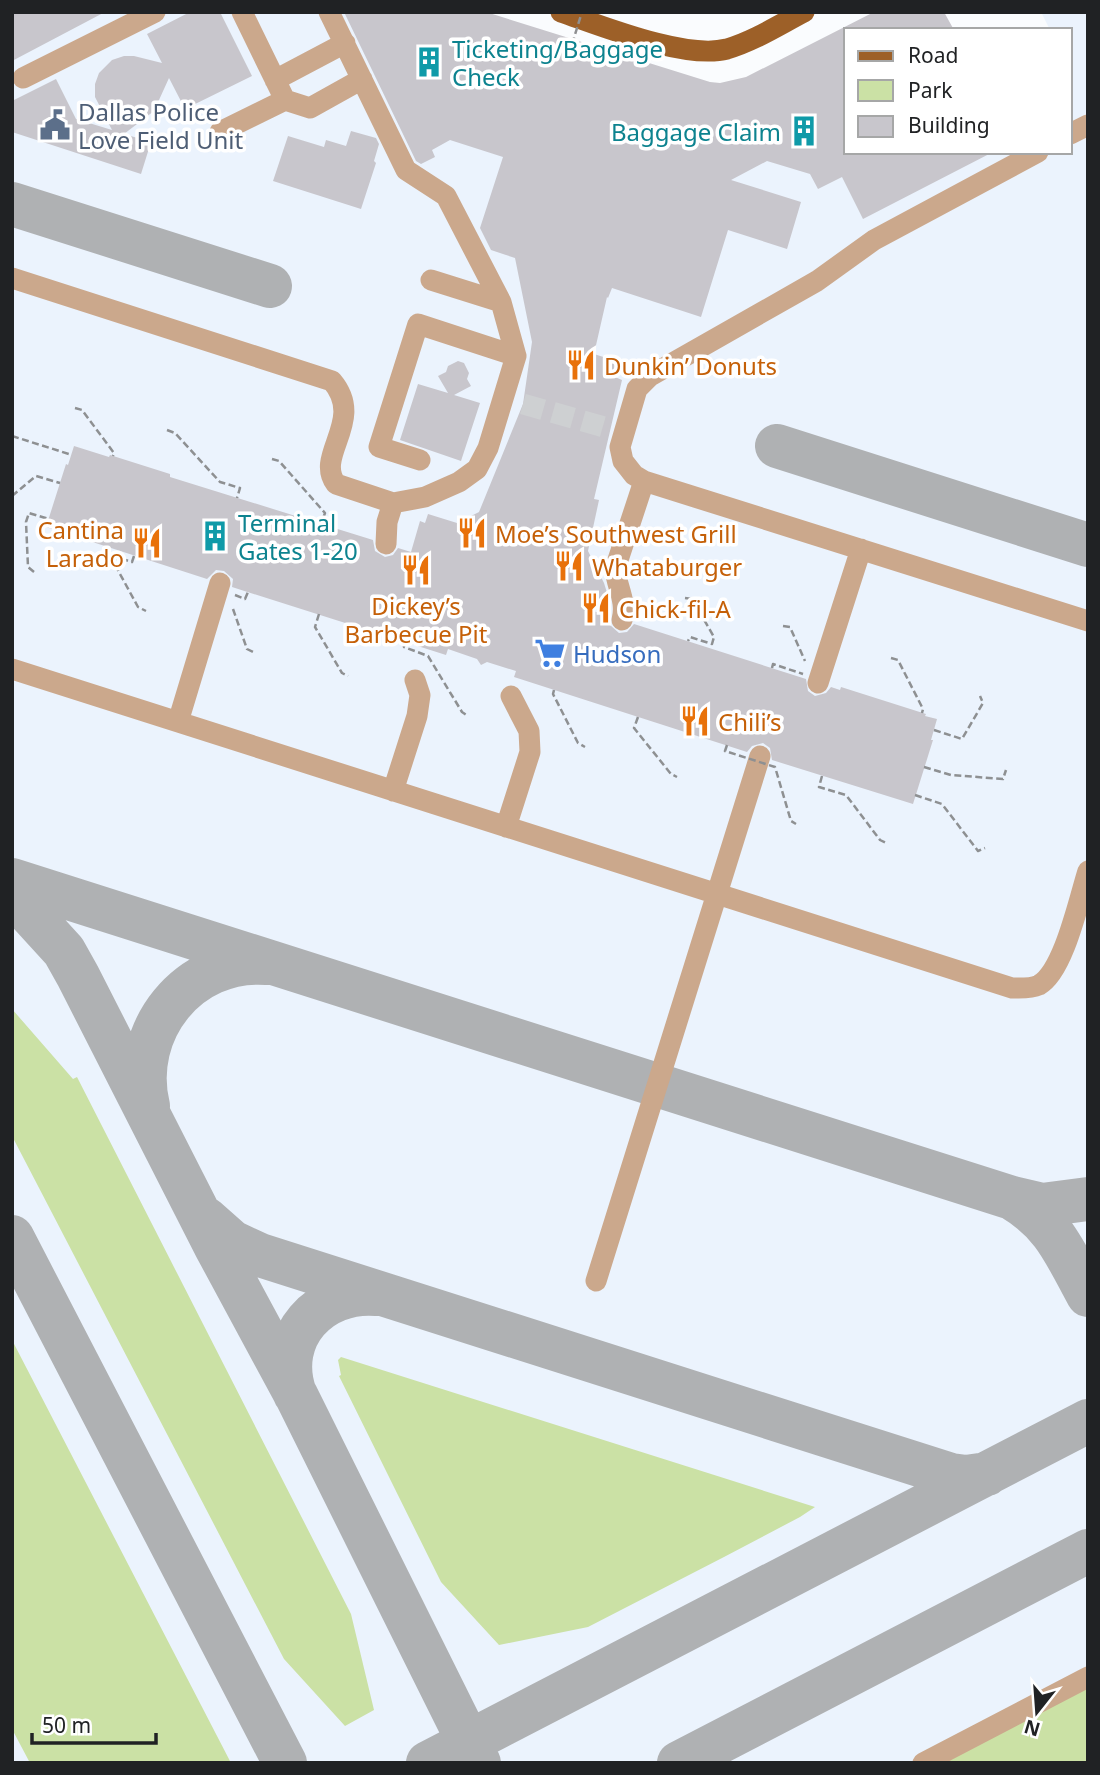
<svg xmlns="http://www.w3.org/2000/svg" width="1100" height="1775" font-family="'Noto Sans',sans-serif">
<rect width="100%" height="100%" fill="#fafcfe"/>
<path fill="#ebf3fd" d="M12 12H466L643 105 804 73 846 51V152H1070V30H1050L1041 12H1088V1763H12Z"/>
<path fill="#cbe1a5" d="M12 1009 73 1079 77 1077 351 1614 374 1710 345 1726 284 1659 12 1136Z
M12 1340 231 1763H30L12 1729Z
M341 1357 815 1507 800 1517 724 1557 588 1627 499 1645 441 1582 339 1376 341 1375 338 1360Z
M1088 1688V1763H942Z"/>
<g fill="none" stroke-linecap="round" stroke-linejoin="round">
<path stroke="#afb1b3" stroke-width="44" d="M12 204 270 286
M777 446 1088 545
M12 880 1012 1198 1042 1205 1088 1199
M12 894 64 951 78 976 216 1247 297 1397 479 1763
M148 1106C130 1031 188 957 267 963
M1012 1198C1054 1223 1065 1253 1088 1295
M206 1219 232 1242 260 1255 951 1475 966 1477 987 1474
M12 1237 285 1763
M295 1394C275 1337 320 1289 377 1294
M428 1763 1088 1421
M679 1763 1088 1551"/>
</g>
<path fill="#c8c6cc" d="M12 12H105L12 61Z
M190 12H220L252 76 185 109 169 78 154 111 124 134 151 142 141 174 12 132V101L56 79 76 119 112 130 95 97V84L99 73 112 60 124 56H134L162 63 147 34Z
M344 12H486L710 82 720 83 746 77 874 12H944L954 30H846V152H993L863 219 842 177 818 189 810 174 767 161 731 180 801 202 787 249 728 230 701 317 612 288 608 298 607 297 594 354 619 362 615 377 622 380 594 499 599 500 588 551 604 583 609 599 587 609 609 616 610 625 619 633 627 632 634 624 806 679 808 691 815 696 826 693 831 687 840 690 841 687 926 714 925 716 937 719 931 740H933L913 804 772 760 770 748 763 743 752 746 747 752 514 677 516 671 487 662 481 665 477 659 448 649 446 655 232 587 233 579 224 571 216 570 207 579 46 527 66 464 68 465 74 446 109 457 110 455 170 474V477L373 540 375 551 385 557 393 555 398 548 411 552 420 521 425 523 428 514 457 523 479 512 523 404 532 342 515 258 491 250 480 228 503 157 450 140 432 150 435 157 421 164 416 161Z
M351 131 376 138 379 144 374 161 376 163 361 209 273 181 288 136 324 147 326 140 346 146Z
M458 361 464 363 469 373 467 379 471 386 454 395 480 403 461 461 400 440 418 384 448 393 438 376 446 372 448 366Z"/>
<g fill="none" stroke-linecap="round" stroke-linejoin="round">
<path stroke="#ced0d2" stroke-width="21" stroke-dasharray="21 10" stroke-linecap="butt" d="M523 404 611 429"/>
<path stroke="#8e9092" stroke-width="2.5" stroke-dasharray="7 3.5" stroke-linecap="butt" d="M75 408 82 410 114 453 113 456
M167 430 175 433 220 482 240 488 237 498
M12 436 72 455
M272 459 279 461 325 513 321 524
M12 496 36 476 60 483
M134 556 132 562 116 557 114 563 138 607 146 611
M34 572 28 567 26 522 29 513 49 519
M235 595 245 599 248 592
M685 598 692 599 714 637 712 644 690 637 688 641
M233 609 247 649 255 653
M319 614 315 627 342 673 348 676
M783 626 790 627 805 661
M404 641V647L428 656 462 712 468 716
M891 658 898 660 923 709 922 713
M772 668 773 664 803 674
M554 690 553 694 578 743 585 747
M638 717 634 728 671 774 677 777
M934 730 962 739 983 703 980 696
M924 767 951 775 1003 779 1006 770
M822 776 819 787 846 795 880 840 886 843
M915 795 942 804 978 851 985 848"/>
<path stroke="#cba88c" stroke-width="21" d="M242 12 285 100 310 108 362 79
M23 78 155 12
M275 80 345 43
M220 132 285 100
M1070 134 1088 125
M1038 152 874 240 817 281 650 376 637 389 620 447 623 461 634 475 644 481 1088 621
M12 278 332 381C366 421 314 455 336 484L393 503 425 497 459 482 477 469 488 448 516 356 501 302 446 196 406 170 329 12
M431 280 501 302
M420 460 379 447 418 324 516 356
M386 544 387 522 393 503
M622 620C627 601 617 588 615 569L644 481
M12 669 1012 988C1021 988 1030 989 1039 985 1064 971 1079 899 1088 871
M818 683 861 549
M178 722 220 583
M393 791 417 716 420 695 415 680
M506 827 530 752 529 731 511 696
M596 1281 760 756
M923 1763 1088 1677"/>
<path stroke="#9d6028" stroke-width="21" d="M561 12C602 26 686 60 727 49 754 41 779 25 804 12"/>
<path stroke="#8e9092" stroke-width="2.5" stroke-dasharray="7 3.5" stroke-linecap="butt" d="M569 54 582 12
M727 745 725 751 775 767 791 821 796 824"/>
</g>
<defs>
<g id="building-bare" transform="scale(2.415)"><path d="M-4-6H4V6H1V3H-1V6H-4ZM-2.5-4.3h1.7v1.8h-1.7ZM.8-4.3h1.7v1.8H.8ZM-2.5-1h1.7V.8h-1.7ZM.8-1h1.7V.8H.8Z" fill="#0f9aa8" stroke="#fff" stroke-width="2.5" paint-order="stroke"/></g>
<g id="civic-bare" transform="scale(2.415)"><path d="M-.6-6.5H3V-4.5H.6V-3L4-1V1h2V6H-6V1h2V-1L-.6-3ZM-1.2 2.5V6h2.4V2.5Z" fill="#5c6f8a" stroke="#fff" stroke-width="2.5" paint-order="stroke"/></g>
<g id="restaurant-bare" transform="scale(2.415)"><path d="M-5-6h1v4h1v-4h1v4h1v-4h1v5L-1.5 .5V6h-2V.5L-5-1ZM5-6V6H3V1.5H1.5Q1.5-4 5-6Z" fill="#e8710a" stroke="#fff" stroke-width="2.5" paint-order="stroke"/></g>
<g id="supermarket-bare" transform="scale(2.415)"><path d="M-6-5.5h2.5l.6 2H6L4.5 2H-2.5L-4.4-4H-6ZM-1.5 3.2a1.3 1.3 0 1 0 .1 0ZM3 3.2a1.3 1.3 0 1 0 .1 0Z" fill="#3f7fe0" stroke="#fff" stroke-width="2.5" paint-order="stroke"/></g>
</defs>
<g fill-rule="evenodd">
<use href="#building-bare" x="429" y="62"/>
<use href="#civic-bare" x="55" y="125"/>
<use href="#building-bare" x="804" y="131"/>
<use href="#restaurant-bare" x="581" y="365"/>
<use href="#restaurant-bare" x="472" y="533"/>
<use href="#building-bare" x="215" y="536"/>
<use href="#restaurant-bare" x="147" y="543"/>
<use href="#restaurant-bare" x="569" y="566"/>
<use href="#restaurant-bare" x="416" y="570"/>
<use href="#restaurant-bare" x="596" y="608"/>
<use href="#supermarket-bare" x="550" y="653"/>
<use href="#restaurant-bare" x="695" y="721"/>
</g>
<g text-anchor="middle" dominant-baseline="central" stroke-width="7" stroke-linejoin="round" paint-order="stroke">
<g font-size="24" fill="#0d838f" stroke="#fff" text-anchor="start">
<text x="452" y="48">Ticketing/Baggage<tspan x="452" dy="28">Check</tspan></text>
<text x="781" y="131" text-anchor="end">Baggage Claim</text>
<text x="238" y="522">Terminal<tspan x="238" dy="28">Gates 1-20</tspan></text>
</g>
<g font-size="24" fill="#4e5e75" stroke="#fff" text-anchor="start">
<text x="78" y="111">Dallas Police<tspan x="78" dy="28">Love Field Unit</tspan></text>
</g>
<g font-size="24" fill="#c56008" stroke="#fff" text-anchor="start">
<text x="604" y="365">Dunkin’ Donuts</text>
<text x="124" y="529" text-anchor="end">Cantina<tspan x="124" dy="28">Larado</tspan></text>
<text x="495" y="533">Moe’s Southwest Grill</text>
<text x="592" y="566">Whataburger</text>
<text x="416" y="605" text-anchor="middle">Dickey’s<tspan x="416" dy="28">Barbecue Pit</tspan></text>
<text x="619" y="608">Chick-fil-A</text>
<text x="718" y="721">Chili’s</text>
</g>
<g font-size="24" fill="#366cbe" stroke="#fff" text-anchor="start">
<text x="573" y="653">Hudson</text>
</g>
</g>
<rect width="1100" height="1775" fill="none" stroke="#202224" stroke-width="28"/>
<rect x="844" y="28" width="228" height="126" fill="#ffffff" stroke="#a6a7a7" stroke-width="2"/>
<rect x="858" y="51" width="35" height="10" fill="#9d6028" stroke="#a6a7a7" stroke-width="2"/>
<text x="908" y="63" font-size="21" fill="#202224">Road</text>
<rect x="858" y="80" width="35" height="21" fill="#cbe1a5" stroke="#a6a7a7" stroke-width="2"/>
<text x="908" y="98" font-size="21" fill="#202224">Park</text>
<rect x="858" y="116" width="35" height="21" fill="#c8c6cc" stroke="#a6a7a7" stroke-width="2"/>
<text x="908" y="133" font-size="21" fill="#202224">Building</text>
<g transform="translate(1037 1712) rotate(197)" stroke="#ffffff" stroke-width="5" paint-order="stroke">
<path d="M0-5L12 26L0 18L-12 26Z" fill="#202224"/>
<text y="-10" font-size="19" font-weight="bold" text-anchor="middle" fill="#202224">N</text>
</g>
<path d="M32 1733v10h124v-10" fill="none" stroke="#202224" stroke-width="3.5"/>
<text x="42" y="1733" font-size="21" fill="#202224" stroke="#ffffff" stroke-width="5" paint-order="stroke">50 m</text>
</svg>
